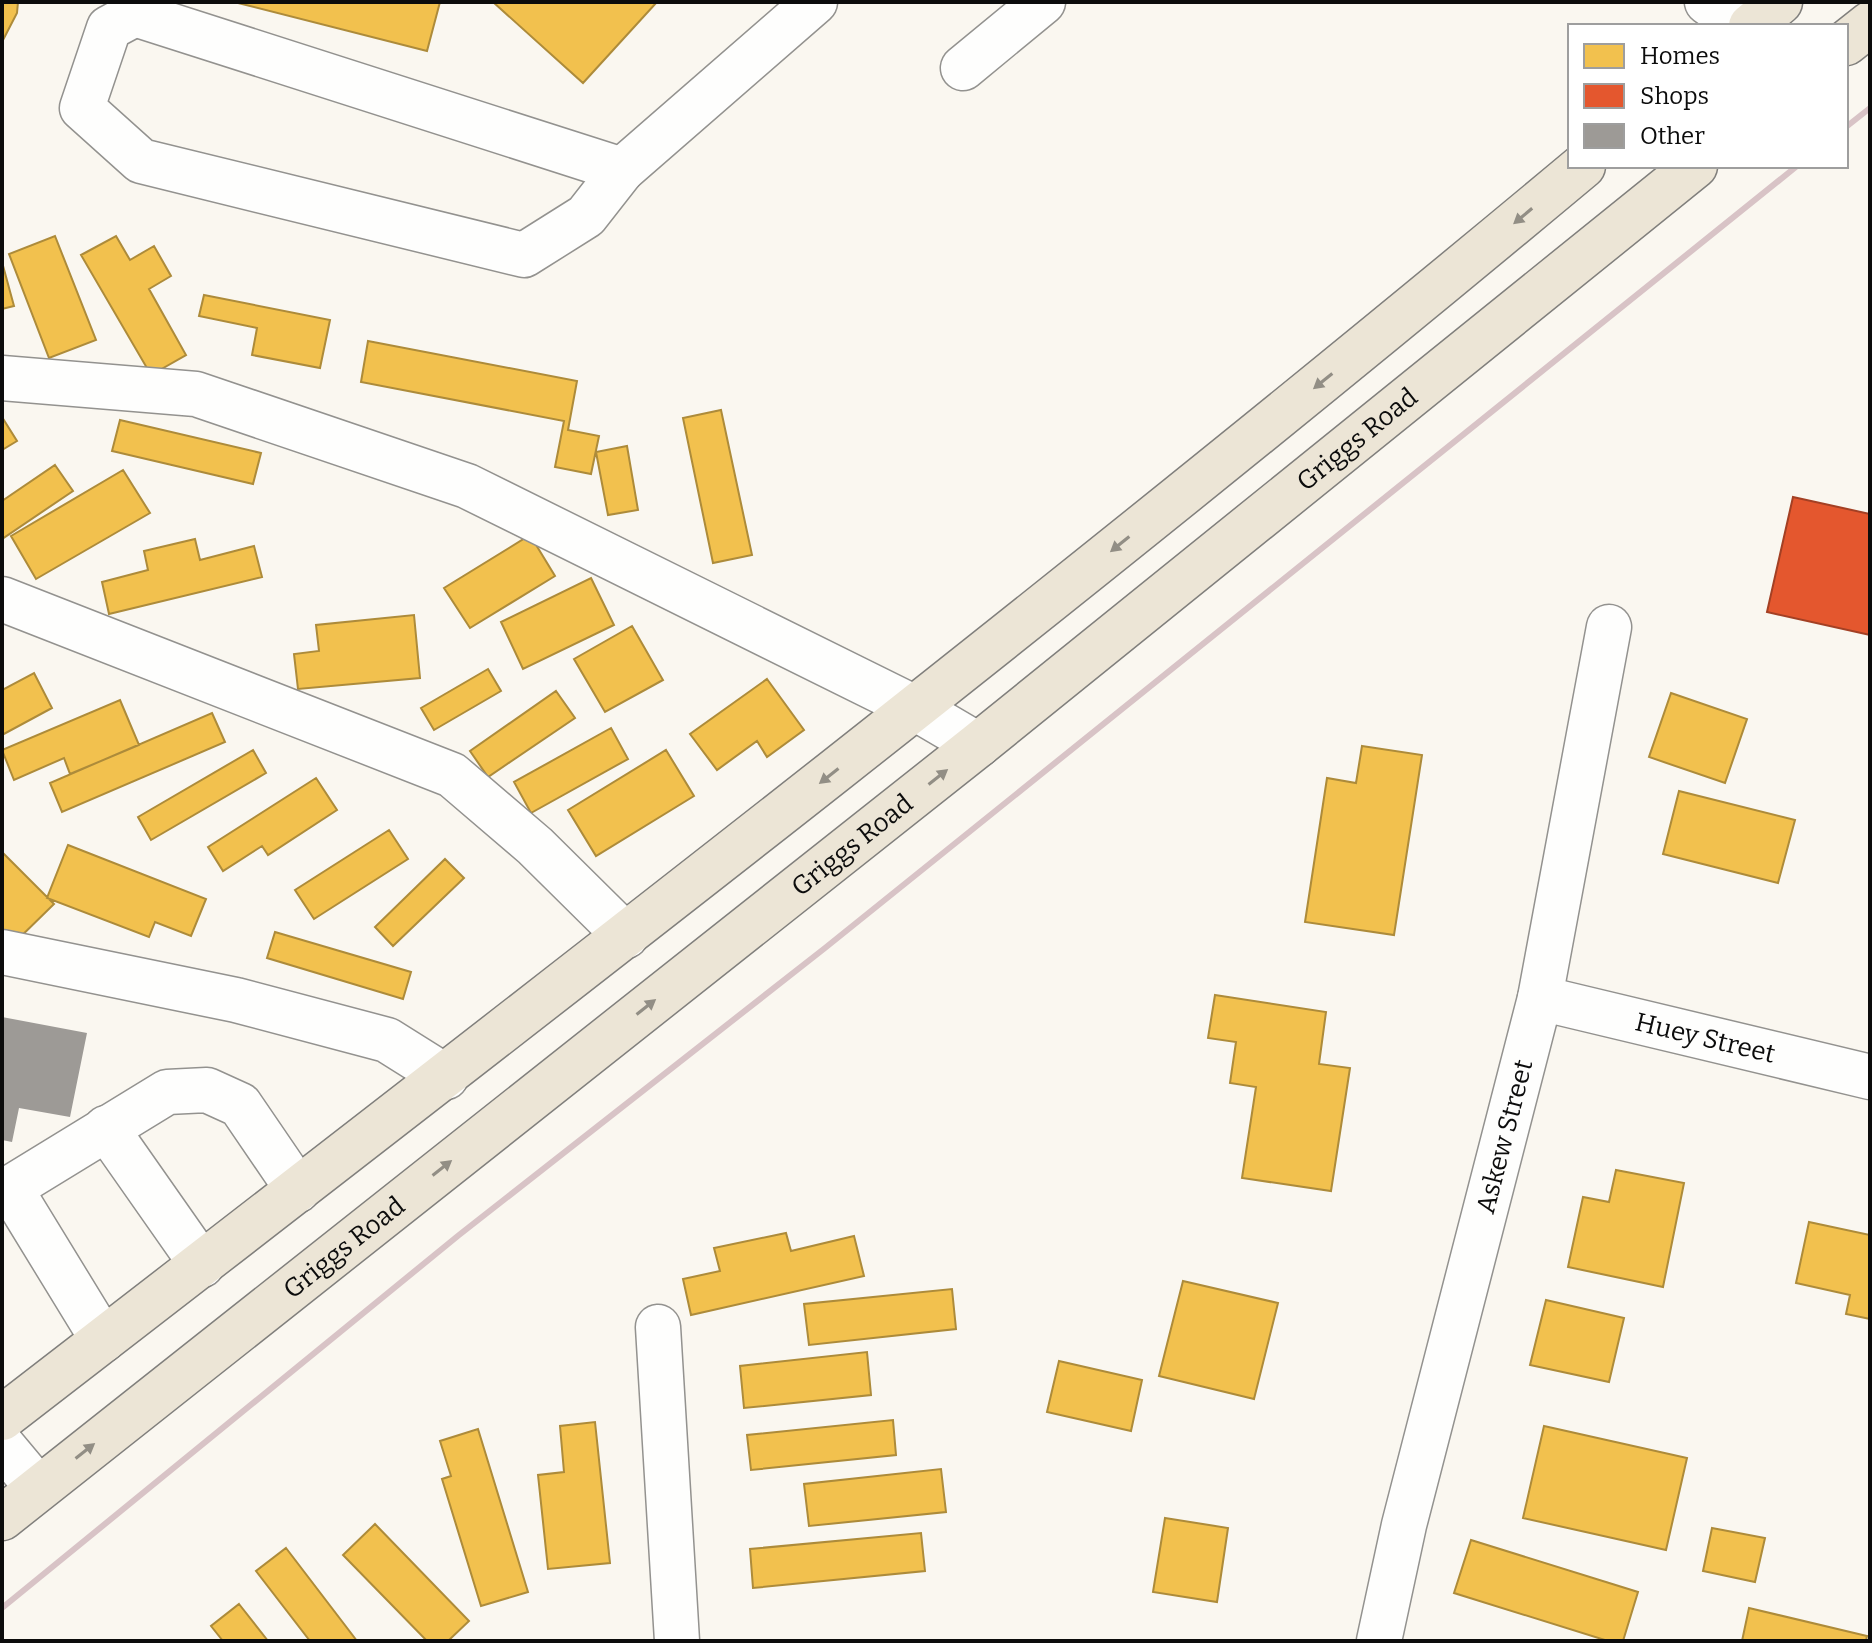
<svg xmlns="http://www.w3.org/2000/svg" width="1872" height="1643" font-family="Bitter,serif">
<rect width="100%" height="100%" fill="#faf7f0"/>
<path fill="#f2c14e" stroke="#ad8b3a" stroke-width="2" d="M2 2H18L17 13 2 42Z
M234 2H440L427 51Z
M493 2H657L583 83Z
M55 236 96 340 49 358 9 254Z
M116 236 130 260 154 246 171 276 149 289 186 355 151 375 81 255Z
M2 262 14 306 2 309Z
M204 295 330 320 320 368 252 355 257 328 199 316Z
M368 341 577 381 568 430 599 436 591 474 555 467 564 421 361 382Z
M721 410 752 555 713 563 683 418Z
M2 417 17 441 2 450Z
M120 420 261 453 253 484 112 451Z
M627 446 638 510 608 515 596 452Z
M55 465 73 491 2 539V501Z
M123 470 150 513 36 579 11 536Z
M530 535 555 576 470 628 444 588Z
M195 539 200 560 254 546 262 577 109 614 102 582 148 570 144 551Z
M591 578 614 625 523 669 501 622Z
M414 615 420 678 298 689 294 654 319 651 316 625Z
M632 626 663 680 605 712 574 659Z
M488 669 501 691 434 730 421 708Z
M34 673 52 708 2 735V690Z
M767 679 804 730 767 757 757 741 717 770 690 734Z
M556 691 575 718 488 777 470 751Z
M1671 693 1747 719 1725 783 1649 757Z
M120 700 139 745 70 774 64 758 14 780 2 750Z
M212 713 225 742 62 812 50 783Z
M611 728 628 759 531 813 514 782Z
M1362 746 1422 755 1394 935 1305 922 1327 778 1356 783Z
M253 750 266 773 151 840 138 817Z
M666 750 694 796 596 856 568 810Z
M316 778 337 810 268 855 262 846 223 871 208 847Z
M1679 791 1795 820 1778 883 1663 854Z
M389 830 408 859 314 919 295 890Z
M68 845 206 899 191 936 155 922 149 937 47 898Z
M2 852 54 904 8 949 2 943Z
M445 859 464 878 393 946 375 927Z
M275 932 411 972 403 999 267 958Z
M1215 995 1326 1012 1319 1064 1350 1068 1331 1191 1242 1178 1256 1087 1230 1083 1236 1042 1208 1038Z
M1616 1170 1684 1183 1663 1287 1568 1267 1583 1197 1609 1202Z
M1809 1222 1870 1235V1319L1846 1314 1850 1295 1796 1283Z
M786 1233 791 1251 854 1236 864 1276 691 1315 683 1279 720 1271 714 1248Z
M1183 1281 1278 1303 1254 1399 1159 1376Z
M952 1289 956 1329 809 1345 804 1304Z
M1546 1300 1624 1318 1609 1382 1530 1365Z
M867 1352 871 1395 744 1408 740 1366Z
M1059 1361 1142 1380 1131 1431 1047 1412Z
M893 1420 896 1455 751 1470 747 1435Z
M595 1422 610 1563 548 1569 538 1475 564 1472 560 1426Z
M1544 1426 1687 1458 1666 1550 1523 1518Z
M478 1429 528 1592 481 1606 442 1479 451 1476 440 1441Z
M941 1469 946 1512 809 1526 804 1484Z
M1165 1518 1228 1528 1217 1602 1153 1592Z
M375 1524 469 1621 448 1641H427L343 1555Z
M1712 1528 1765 1538 1755 1582 1703 1571Z
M921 1533 925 1571 753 1588 750 1549Z
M1471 1540 1638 1592 1623 1641H1608L1454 1593Z
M286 1548 357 1641H310L256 1571Z
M239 1604 268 1641H223L211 1626Z
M1749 1608 1867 1636 1866 1641H1742Z"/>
<path fill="#e4572e" stroke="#a34024" stroke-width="2" d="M1793 497 1870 514V635L1767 612Z"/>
<path fill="#9d9a96" d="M2 1017 87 1033 70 1117 19 1108 12 1142 2 1140Z"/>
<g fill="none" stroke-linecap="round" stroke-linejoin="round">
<g stroke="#93928f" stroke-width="47">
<g id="minor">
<path d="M140 2 135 14 109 28 82 108 141 161 524 255 586 216 622 170"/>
<path d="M1707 2 1741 26"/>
<path d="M135 14 622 170 815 2"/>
<path d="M963 68 1043 2"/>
<path d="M2 378 196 394 467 486 915 708 978 745"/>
<path d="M2 599 452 775 535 846 626 936"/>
<path d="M2 952 236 1000 387 1040 446 1077"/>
<path id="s1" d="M1540 998 1870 1077"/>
<path d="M106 1128 202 1265"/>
<path d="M10 1188 103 1340"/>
<path d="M2 1193 167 1092 207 1090 240 1105 298 1190"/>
<path d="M658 1327 677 1641"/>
<path d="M2 1445 38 1488"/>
<path id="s2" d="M1379 1641 1404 1525 1540 998 1609 627"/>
</g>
</g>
<g stroke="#807f7c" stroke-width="47">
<g id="major">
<path d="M1751 26 1780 2"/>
<path d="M1846 43 1870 24"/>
<path d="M2 1418C534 1007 1067 597 1583 166"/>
<path id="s3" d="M2 1518 978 745 1695 166"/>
</g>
</g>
<use href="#minor" stroke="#fefefd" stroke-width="44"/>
<use href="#major" stroke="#ece5d6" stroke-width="44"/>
<path stroke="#d8c3c6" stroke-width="6" d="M1846 127 1870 108
M2 1608 459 1235 825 948 1797 166"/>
</g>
<defs><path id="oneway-solid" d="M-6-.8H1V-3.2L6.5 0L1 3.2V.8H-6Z" transform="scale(2)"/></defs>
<g fill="#928e85">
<use href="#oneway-solid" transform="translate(1523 216) rotate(140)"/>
<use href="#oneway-solid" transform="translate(1323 381) rotate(141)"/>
<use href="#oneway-solid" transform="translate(1120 544) rotate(141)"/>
<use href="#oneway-solid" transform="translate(829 776) rotate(142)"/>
<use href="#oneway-solid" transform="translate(938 777) rotate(-38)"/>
<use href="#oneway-solid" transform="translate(646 1007) rotate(-38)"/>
<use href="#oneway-solid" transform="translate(442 1168) rotate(-38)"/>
<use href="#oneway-solid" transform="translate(85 1451) rotate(-38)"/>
</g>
<g text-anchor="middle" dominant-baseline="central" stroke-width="8" stroke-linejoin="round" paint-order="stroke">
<g font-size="26" fill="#0c0c0c" stroke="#fff">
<text stroke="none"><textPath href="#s3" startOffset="1732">Griggs Road</textPath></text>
<text stroke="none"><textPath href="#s3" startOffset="1084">Griggs Road</textPath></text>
<text stroke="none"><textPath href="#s1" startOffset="170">Huey Street</textPath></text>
<text stroke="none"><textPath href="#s2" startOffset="520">Askew Street</textPath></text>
<text stroke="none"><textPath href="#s3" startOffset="436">Griggs Road</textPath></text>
</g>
</g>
<rect width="1872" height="1643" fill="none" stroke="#0c0c0c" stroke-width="8"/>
<rect x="1568" y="24" width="280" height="144" fill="#ffffff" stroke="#9e9e9e" stroke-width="2"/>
<rect x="1584" y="44" width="40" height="24" fill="#f2c14e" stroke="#9e9e9e" stroke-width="2"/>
<text x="1640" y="64" font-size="24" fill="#0c0c0c">Homes</text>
<rect x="1584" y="84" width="40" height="24" fill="#e4572e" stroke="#9e9e9e" stroke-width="2"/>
<text x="1640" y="104" font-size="24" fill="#0c0c0c">Shops</text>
<rect x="1584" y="124" width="40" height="24" fill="#9d9a96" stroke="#9e9e9e" stroke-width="2"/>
<text x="1640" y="144" font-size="24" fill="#0c0c0c">Other</text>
</svg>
